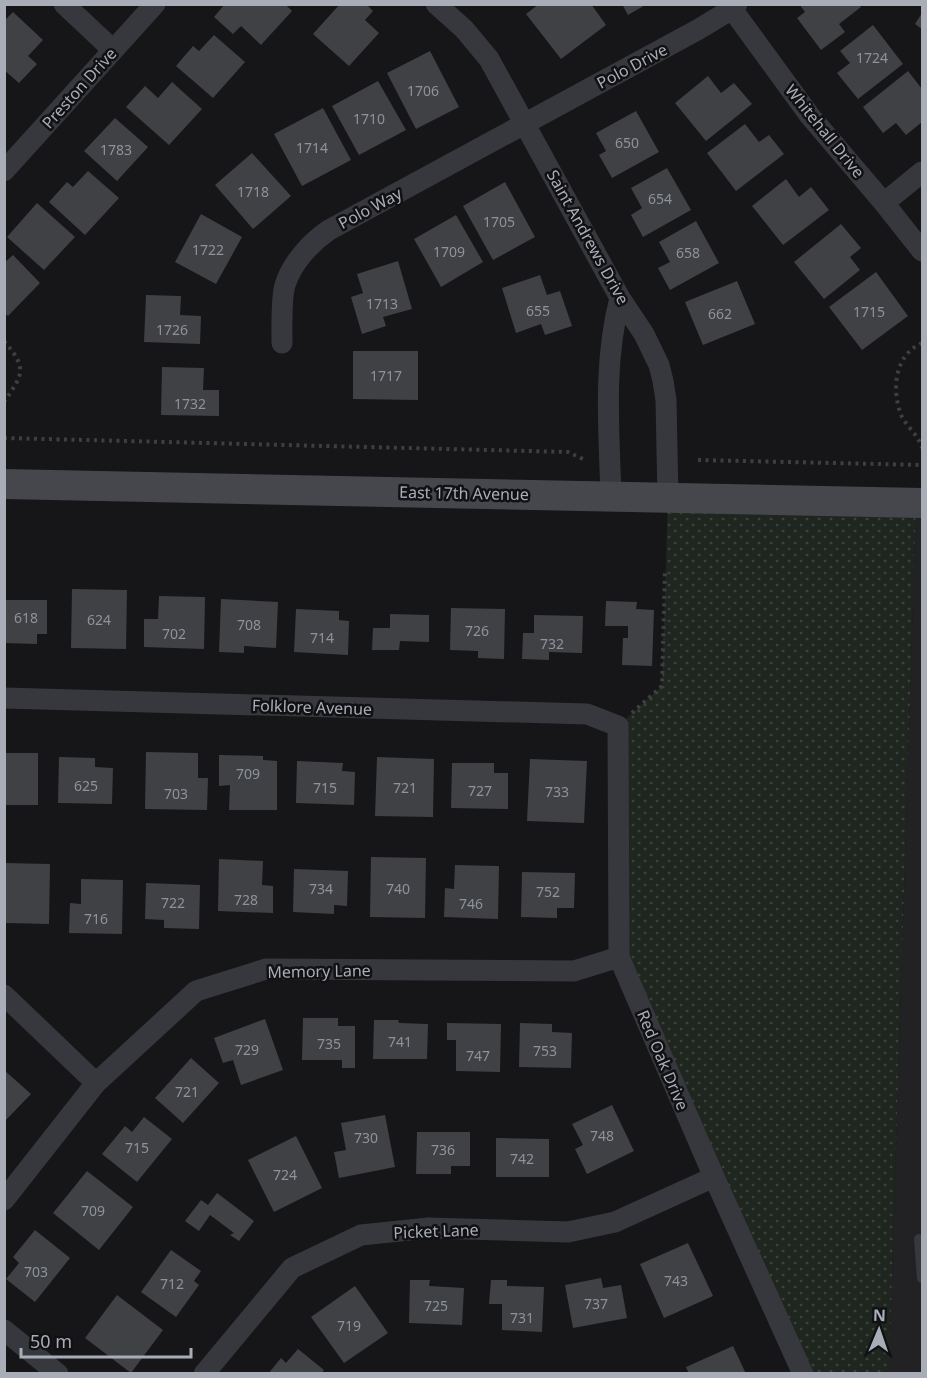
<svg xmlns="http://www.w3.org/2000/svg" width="927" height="1378" font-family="'Noto Sans',sans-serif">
<defs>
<pattern id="park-dots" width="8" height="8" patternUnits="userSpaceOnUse" patternTransform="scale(1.5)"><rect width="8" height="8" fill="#1e261f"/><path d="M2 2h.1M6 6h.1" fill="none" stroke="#3c433d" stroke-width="1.8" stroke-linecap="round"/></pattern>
</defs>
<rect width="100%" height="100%" fill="#161618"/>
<path fill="#222225" d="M916 503H922V1373L889 1374Z"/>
<path fill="url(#park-dots)" d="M668 498 916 503 889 1373H803L619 957 618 726 662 686Z"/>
<path fill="#404145" d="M225 4H285L292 11 261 45 241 26 233 34 214 17Z
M340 4H366L373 11 365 20 379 33 349 66 313 34Z
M539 4H591L606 25 561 59 526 14Z
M622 4H647L628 15Z
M799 4H859L861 7 839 24 845 32 821 50 797 18 805 12Z
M13 12 43 40 28 56 37 64 19 83 4 70V21Z
M922 13V29L915 24Z
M873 25 903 64 858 99 837 73 850 63 840 51Z
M214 35 245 62 213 98 176 66 193 46 199 51Z
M430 51 459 107 416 129 387 73Z
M908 71 922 89V122L906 135 896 123 883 133 863 107Z
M708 76 721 93 734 83 752 104 706 141 675 103Z
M378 81 406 130 359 155 332 106Z
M172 82 202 109 169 145 126 107 145 86 158 98Z
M323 108 351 160 302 186 274 134Z
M636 111 659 152 612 178 599 155 606 151 596 133Z
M115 118 148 147 117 181 84 151Z
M745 124 759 142 769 135 784 154 736 191 707 153Z
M252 153 291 196 253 229 215 185Z
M667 168 691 210 643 237 631 215 642 208 631 188Z
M88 171 119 198 85 235 49 202 67 182 73 187Z
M786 179 799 197 811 187 829 210 783 245 752 206Z
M505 182 535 237 493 260 463 206Z
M37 203 75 237 44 270 7 237Z
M201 214 242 237 216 284 175 262Z
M456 215 483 262 441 287 414 239Z
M696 221 719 263 670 290 658 268 670 262 659 242Z
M841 224 861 248 850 257 860 270 824 299 794 262Z
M13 255 40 283 8 316 4 313V263Z
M398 261 412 309 383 317 386 326 362 334 351 297 363 293 357 274Z
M876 272 908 316 862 350 829 307Z
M540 275 547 295 560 291 572 326 545 335 541 324 516 333 502 288Z
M737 281 755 324 703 345 685 302Z
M146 295 181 296 180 315 201 316 200 344 144 342Z
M353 351H418V400L353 399Z
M162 367 204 368 203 390H219V416L161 415Z
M72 589 127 590 126 649 71 648Z
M159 596 205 597 204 649 144 647V619H158Z
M221 599 278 602 276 648 244 646V653L219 652Z
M4 600H47V634H37V644L4 643Z
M606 601 637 602 636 609 654 610 652 666 622 665 623 638H628V626H605Z
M451 608 505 609 504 659 478 658V651L450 650Z
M296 609 339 611V620L349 621 348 655 294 652Z
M390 614 429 615V642L400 641 399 650H372L373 628H390Z
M534 615 583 616 582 653 549 652V660L522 659 523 633H534Z
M146 752 198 753V778H208L207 810 145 809Z
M4 753H38V805H4Z
M219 755 263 756V760L277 761V810H229L230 785 219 786Z
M59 757 95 758V767L113 768 112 804 58 803Z
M377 757 434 759 433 817 375 816Z
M530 759 587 761 584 823 527 821Z
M297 761 343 763 342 771 355 772 354 805 296 803Z
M452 763H494V773H508V809L451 808Z
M371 857 426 858 425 918 370 917Z
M219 859 263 861 262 885 273 886V913L218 911Z
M4 863 50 864 49 924 4 923Z
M455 865 499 866 498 919 444 917 445 888 454 889Z
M294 869 348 871 347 906 334 905V914L293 912Z
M522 872 575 873 574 908H557V918L521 917Z
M81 879 123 880 122 934 69 933 70 903 81 904Z
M146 883 200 885 199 929 164 928V920L145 919Z
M303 1018H338V1026H355V1068H342V1060H302Z
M265 1019 283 1070 241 1085 233 1060 223 1063 214 1038Z
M374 1020H398L399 1023 428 1024 427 1059H373Z
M447 1023 501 1024 500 1072 456 1071V1040H447Z
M520 1023 552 1024V1032L572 1033 571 1068 519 1067Z
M191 1058 219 1083 183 1123 155 1098Z
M4 1070 31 1094 4 1122Z
M612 1105 634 1151 587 1174 575 1149 583 1145 572 1124Z
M385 1115 395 1167 339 1178 334 1152 346 1150 341 1123Z
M144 1117 172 1139 137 1182 102 1154 125 1126 132 1132Z
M417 1132H470V1166H451V1174H416Z
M296 1136 322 1188 274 1212 248 1160Z
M496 1138 549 1139V1177H496Z
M87 1171 133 1207 99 1250 53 1213Z
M217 1193 254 1221 239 1241 230 1235 234 1233 210 1215 199 1231 185 1221 201 1200 208 1205Z
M35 1230 70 1258 35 1302 6 1279 19 1263 13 1257Z
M688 1243 713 1296 664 1318 640 1264Z
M171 1250 201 1271 194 1281 199 1285 176 1317 141 1292Z
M601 1278 603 1288 621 1285 627 1318 573 1328 565 1285Z
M410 1280H430L429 1286 464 1288 462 1325 409 1323Z
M491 1280H507V1286L544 1287 542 1332 502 1330V1304H489Z
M355 1286 388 1333 344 1363 311 1317Z
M117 1295 163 1330 131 1373 85 1338Z
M733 1346 746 1374H689L686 1367Z
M298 1349 324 1370 321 1374H268L281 1358 286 1363Z"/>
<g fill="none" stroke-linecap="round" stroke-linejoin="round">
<path stroke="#3d3f44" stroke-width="4" stroke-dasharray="3 4.5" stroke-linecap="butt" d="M4 341C28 369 23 374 4 402
M922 343C894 355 891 391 902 417 908 428 919 436 922 448
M4 438 568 452 585 460
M698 460 922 465
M632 713 662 686 665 570"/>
<path stroke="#37383d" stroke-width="10" d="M919 1239 922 1278"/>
<path stroke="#37383d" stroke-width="21" d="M64 4 113 50
M436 4 464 29 489 59 620 298 644 334 659 365 663 381 666 400 668 498
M732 9 810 116 884 203 922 251
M4 171 155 4
M884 203 922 172
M282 343C282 328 281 298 285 285 292 263 310 243 329 230L699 29 732 9 737 4
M611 496C609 430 603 363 620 298
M4 698 587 714 618 726 619 957 714 1177 803 1374
M4 995 96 1083
M4 1200 96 1083 196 991 266 969 574 971 619 957
M4 1330 58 1374
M204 1374 292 1268 361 1235 429 1228 568 1232 615 1222 714 1177"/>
<path stroke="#45474d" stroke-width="30" d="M4 484 922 503"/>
</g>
<g text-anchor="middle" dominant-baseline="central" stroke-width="5" stroke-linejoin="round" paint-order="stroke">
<g font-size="14" fill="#8e929b">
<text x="872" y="57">1724</text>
<text x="423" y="90">1706</text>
<text x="369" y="118">1710</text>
<text x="627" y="142">650</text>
<text x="312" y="147">1714</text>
<text x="116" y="149">1783</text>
<text x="253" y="191">1718</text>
<text x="660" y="198">654</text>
<text x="499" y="221">1705</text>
<text x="208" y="249">1722</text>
<text x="449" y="251">1709</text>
<text x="688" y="252">658</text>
<text x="382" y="303">1713</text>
<text x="538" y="310">655</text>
<text x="869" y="311">1715</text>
<text x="720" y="313">662</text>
<text x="172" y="329">1726</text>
<text x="386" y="375">1717</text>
<text x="190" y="403">1732</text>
<text x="26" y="617">618</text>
<text x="99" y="619">624</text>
<text x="249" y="624">708</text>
<text x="477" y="630">726</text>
<text x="174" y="633">702</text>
<text x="322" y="637">714</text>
<text x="552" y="643">732</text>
<text x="248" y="773">709</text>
<text x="86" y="785">625</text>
<text x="325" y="787">715</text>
<text x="405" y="787">721</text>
<text x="480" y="790">727</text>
<text x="557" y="791">733</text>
<text x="176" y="793">703</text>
<text x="321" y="888">734</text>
<text x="398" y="888">740</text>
<text x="548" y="891">752</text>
<text x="246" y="899">728</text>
<text x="173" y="902">722</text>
<text x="471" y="903">746</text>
<text x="96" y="918">716</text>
<text x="400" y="1041">741</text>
<text x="329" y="1043">735</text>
<text x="247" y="1049">729</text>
<text x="545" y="1050">753</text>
<text x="478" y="1055">747</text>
<text x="187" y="1091">721</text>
<text x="602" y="1135">748</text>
<text x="366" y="1137">730</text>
<text x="137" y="1147">715</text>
<text x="443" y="1149">736</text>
<text x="522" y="1158">742</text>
<text x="285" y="1174">724</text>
<text x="93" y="1210">709</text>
<text x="36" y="1271">703</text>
<text x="676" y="1280">743</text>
<text x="172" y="1283">712</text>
<text x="596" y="1303">737</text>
<text x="436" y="1305">725</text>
<text x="522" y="1317">731</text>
<text x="349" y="1325">719</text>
</g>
<g font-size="16" fill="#a8adb8" stroke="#111113">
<text transform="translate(632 66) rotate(-28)">Polo Drive</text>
<text transform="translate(79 88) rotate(-48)">Preston Drive</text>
<text transform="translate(825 131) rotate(51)">Whitehall Drive</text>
<text transform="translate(370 208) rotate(-28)">Polo Way</text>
<text transform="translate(588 237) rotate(61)">Saint Andrews Drive</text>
<text transform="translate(464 493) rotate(1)">East 17th Avenue</text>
<text transform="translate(312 707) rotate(2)">Folklore Avenue</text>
<text transform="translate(319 971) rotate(-1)">Memory Lane</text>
<text transform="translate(663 1060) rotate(67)">Red Oak Drive</text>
<text transform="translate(436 1231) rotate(-2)">Picket Lane</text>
</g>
</g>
<rect width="927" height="1378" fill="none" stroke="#a8adb8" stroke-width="12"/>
<g transform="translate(879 1330) rotate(2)" stroke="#111113" stroke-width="4.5" paint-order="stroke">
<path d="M0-4.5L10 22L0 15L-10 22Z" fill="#a8adb8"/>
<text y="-9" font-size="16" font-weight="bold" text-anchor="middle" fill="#a8adb8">N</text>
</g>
<path d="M21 1348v9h170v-9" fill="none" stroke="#a8adb8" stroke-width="3"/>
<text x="30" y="1348" font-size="18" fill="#a8adb8" stroke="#111113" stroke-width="4.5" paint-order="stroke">50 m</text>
</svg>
